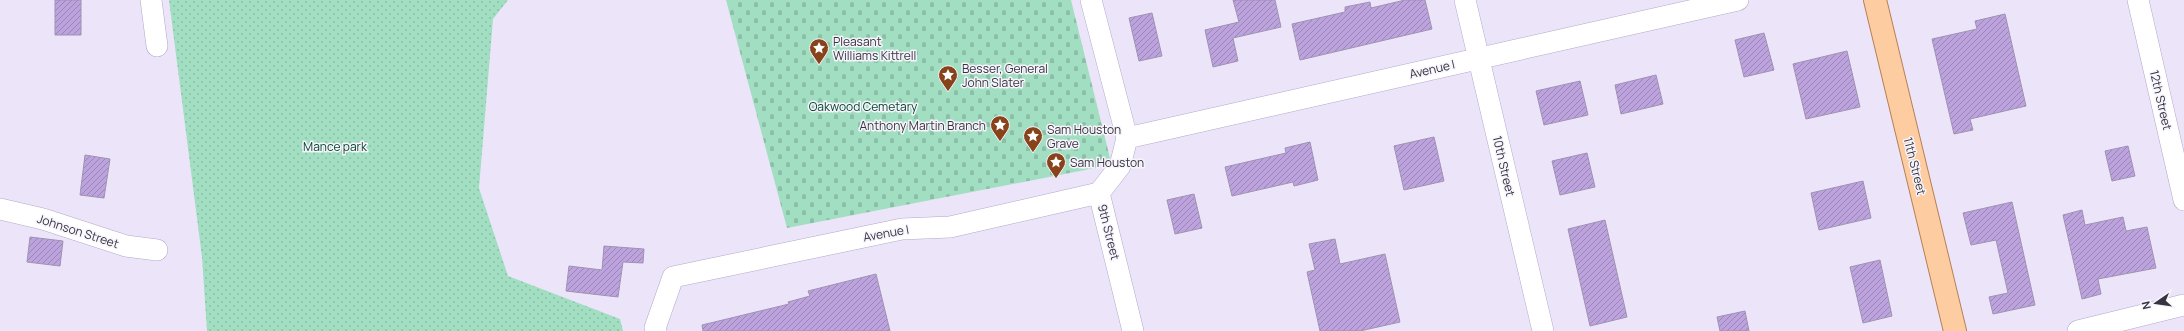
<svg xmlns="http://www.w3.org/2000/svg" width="2184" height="331" font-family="Manrope,sans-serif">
<defs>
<pattern id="cemetery-stones" width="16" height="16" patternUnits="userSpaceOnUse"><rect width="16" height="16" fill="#a2dec1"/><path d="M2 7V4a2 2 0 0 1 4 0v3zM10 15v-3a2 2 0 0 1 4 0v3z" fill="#8cbfa7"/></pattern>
<pattern id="park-dots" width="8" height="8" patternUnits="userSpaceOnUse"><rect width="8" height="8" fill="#a2dec1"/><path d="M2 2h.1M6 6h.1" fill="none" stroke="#8cbfa7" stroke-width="1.8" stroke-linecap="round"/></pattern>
<pattern id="building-hatch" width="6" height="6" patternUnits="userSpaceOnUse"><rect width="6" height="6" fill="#bca3de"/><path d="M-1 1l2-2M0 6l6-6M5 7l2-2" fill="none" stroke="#9a85b5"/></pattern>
</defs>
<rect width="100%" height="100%" fill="#ece5fa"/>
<path fill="url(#cemetery-stones)" d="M726 0H1071L1110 158 1095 168 787 228Z"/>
<path fill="url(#park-dots)" d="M169 0H508L493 19 479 188 508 276 620 319 623 331H207L202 257Z"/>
<path fill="url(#building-hatch)" stroke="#9f92b1" d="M55 0H81V35H55Z
M1233 0H1275L1281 27 1233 38 1238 61 1213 67 1205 30 1239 22Z
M1405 0H1425L1432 29 1300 60 1292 24 1345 12V7L1370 2 1371 8Z
M1152 13 1162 56 1139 61 1129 18Z
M2005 14 2026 106 1970 119 1973 130 1954 134 1932 39 1977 29 1975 21Z
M1764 33 1774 70 1744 77 1735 40Z
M1847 51 1860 107 1806 119 1793 64Z
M1656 75 1663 104 1621 114 1615 85Z
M1580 81 1588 115 1544 125 1536 91Z
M1434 137 1444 181 1404 190 1394 146Z
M1310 142 1318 180 1294 186 1293 182 1232 196 1225 167 1286 153 1285 148Z
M2128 146 2135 176 2112 181 2105 151Z
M1587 153 1595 187 1560 195 1552 161Z
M85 155 110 159 104 198 80 195Z
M1863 181 1871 218 1819 230 1811 193Z
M1194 194 1202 228 1175 234 1167 200Z
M2012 202 2035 305 1993 314 1989 297 2008 293 1996 240 1971 245 1963 213Z
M2082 210 2085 225 2123 217 2126 231 2147 227 2156 268 2098 279 2101 294 2082 299 2063 215Z
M1605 220 1627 317 1590 326 1568 229Z
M30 237 63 241 60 266 27 262Z
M1335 239 1340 264 1385 254 1400 322 1360 331H1320L1307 272 1315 270 1309 244Z
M604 246 644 249 643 263 623 262 618 297 566 291 569 266 602 270Z
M1880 260 1892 316 1863 323 1850 267Z
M876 274 890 331H703L702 325 789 304 788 302 810 296 808 291Z
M1745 311 1749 331H1720L1717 317Z"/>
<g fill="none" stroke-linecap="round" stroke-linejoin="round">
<g stroke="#b3a8c8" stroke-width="22">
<path id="minor" d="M151 0 157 46
M1091 0 1127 138 1120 166 1099 193 1133 331
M1465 0 1543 331
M2138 0 2184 200
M1127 138 1738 0
M0 209 43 219 126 246 157 250
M656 331 655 328 673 277 902 229 950 227 1099 193
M2078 331 2184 305"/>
</g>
<g stroke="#b78056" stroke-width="24">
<path id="major" d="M1875 0 1955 331"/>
</g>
<use href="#minor" stroke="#fff" stroke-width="21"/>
<use href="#major" stroke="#fdcca1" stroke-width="22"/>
</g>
<defs>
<g id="sight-pin" transform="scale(1)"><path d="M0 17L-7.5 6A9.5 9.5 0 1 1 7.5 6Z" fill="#88431b" stroke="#f7f5fc"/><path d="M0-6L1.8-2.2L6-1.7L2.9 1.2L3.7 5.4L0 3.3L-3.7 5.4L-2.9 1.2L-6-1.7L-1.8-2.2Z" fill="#fff"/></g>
</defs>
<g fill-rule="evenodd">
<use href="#sight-pin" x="819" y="48"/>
<use href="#sight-pin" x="948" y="75"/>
<use href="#sight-pin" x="1000" y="125"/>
<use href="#sight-pin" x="1033" y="136"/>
<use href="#sight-pin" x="1056" y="162"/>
</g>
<g text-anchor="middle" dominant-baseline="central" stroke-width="3" stroke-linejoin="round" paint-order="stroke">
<g font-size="12" fill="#383340" stroke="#f7f5fc" text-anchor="start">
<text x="833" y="41">Pleasant<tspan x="833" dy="14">Williams Kittrell</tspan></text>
<text x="962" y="68">Besser, General<tspan x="962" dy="14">John Slater</tspan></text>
<text x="986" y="125" text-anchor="end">Anthony Martin Branch</text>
<text x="1047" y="129">Sam Houston<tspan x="1047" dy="14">Grave</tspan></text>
<text x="1070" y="162">Sam Houston</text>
</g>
<g font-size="12" fill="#383340" stroke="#f7f5fc">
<text transform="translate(1432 69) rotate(-13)">Avenue I</text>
<text transform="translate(2161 100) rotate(77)">12th Street</text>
<text transform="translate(1504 166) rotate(77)">10th Street</text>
<text transform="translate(1915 166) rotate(76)">11th Street</text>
<text transform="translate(78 231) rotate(18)">Johnson Street</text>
<text transform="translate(1109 232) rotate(76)">9th Street</text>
<text transform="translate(886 233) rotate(-10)">Avenue I</text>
</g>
<g font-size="12" fill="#084530" stroke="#f7f5fc">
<text x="863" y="106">Oakwood Cemetary</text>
<text x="335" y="146">Mance park</text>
</g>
</g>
<g transform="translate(2156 303) rotate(257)" stroke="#f7f5fc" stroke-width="3" paint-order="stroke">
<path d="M0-3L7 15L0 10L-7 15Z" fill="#383340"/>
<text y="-6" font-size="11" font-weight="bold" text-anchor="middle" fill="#383340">N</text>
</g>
</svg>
